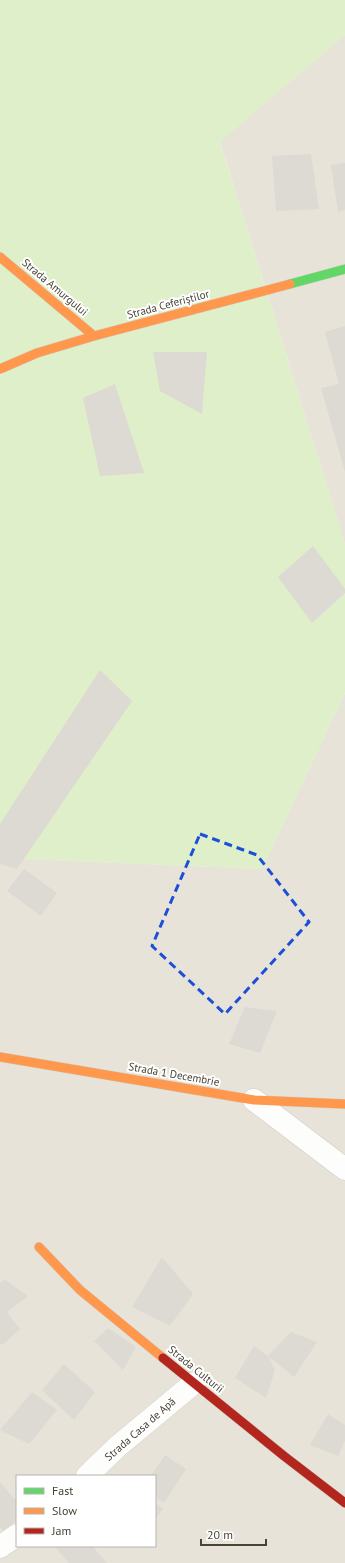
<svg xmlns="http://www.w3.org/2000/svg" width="345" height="1563" font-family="'PT Sans',sans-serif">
<rect width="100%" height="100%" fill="#f2f1eb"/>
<path fill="#e7e3d8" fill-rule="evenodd" d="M345 35V544L220 141Z
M345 693V1563H0V858L262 869ZM17 1476H155V1546H17Z"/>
<path fill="#deefc9" d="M0 0H345V35L220 142 345 544V693L262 869 0 858Z"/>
<path fill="#dcdad3" d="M311 154 319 209 276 211 272 156Z
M345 163V210L338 212 331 165Z
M345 326V472L321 388 339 384 325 332Z
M153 352H207L202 414 160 391Z
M115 384 144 473 100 476 83 398Z
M313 546 345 589V593L312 623 278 577Z
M100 670 132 701 17 869 0 864V824Z
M24 869 57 893 41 916 7 891Z
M245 1007 277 1011 260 1053 229 1044Z
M162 1257 193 1294 170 1326 132 1307Z
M4 1279 28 1296 7 1312 20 1329 2 1345 0 1344V1283Z
M108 1328 136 1347 123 1370 94 1341Z
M291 1332 317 1342 294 1377 268 1356Z
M254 1346 268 1356 275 1370 266 1398 235 1378Z
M64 1364 95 1392 74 1420 42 1390Z
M32 1392 57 1410 29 1444 0 1430Z
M328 1414 345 1425V1441L338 1456 310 1445Z
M165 1455 186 1469 164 1503 155 1497V1476H151Z
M0 1482 17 1502V1520L3 1531 0 1527Z
M155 1503 163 1509 155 1519Z
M54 1546H92L107 1563H69Z"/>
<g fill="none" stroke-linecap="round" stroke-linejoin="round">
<g stroke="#d0cec8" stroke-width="23">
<path id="street" d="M254 1100 345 1169
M87 1476 117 1447 194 1383
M0 1547 17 1535"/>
</g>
<g stroke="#d2cec1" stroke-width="10">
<path id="fast" d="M290 284 345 269"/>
</g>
<g stroke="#d2cec1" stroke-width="10">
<path id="slow" d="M0 257 94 336
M0 369 37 353 94 336 290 284
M0 1057 254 1100 345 1104
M39 1247 80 1290 163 1358"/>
</g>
<g stroke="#d2cec1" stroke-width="10">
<path id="jam" d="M163 1358 284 1456 345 1503"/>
</g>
<use href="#street" stroke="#fdfdfc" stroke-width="22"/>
<use href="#fast" stroke="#63d668" stroke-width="9"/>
<use href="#slow" stroke="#ff974d" stroke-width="9"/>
<use href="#jam" stroke="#b3261e" stroke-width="9"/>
</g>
<path fill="none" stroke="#1d4ed8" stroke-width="3" stroke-dasharray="8 5" stroke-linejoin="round" d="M200 834 257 855 309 922 225 1014 152 946Z"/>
<g text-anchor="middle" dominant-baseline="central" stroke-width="4" stroke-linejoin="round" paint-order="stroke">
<g font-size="11" fill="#494335" stroke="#fff">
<text transform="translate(55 287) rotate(40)">Strada Amurgului</text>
<text transform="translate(168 304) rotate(-15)">Strada Ceferiștilor</text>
<text transform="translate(174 1074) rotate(10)">Strada 1 Decembrie</text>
<text transform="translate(196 1369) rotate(39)">Strada Culturii</text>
<text transform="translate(140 1429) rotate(-41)">Strada Casa de Apă</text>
</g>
</g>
<rect x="16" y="1475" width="140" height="72" fill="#ffffff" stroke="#b6b4ae"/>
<rect x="24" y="1488" width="20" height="6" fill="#63d668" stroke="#b6b4ae"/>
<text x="52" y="1495" font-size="12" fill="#494335">Fast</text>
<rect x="24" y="1508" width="20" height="6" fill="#ff974d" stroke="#b6b4ae"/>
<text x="52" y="1515" font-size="12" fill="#494335">Slow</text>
<rect x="24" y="1528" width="20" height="6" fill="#b3261e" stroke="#b6b4ae"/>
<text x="52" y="1535" font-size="12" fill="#494335">Jam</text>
<path d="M201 1539v6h65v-6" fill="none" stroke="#494335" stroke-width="2"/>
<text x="207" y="1539" font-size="12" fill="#494335" stroke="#ffffff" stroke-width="3" paint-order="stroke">20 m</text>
</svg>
